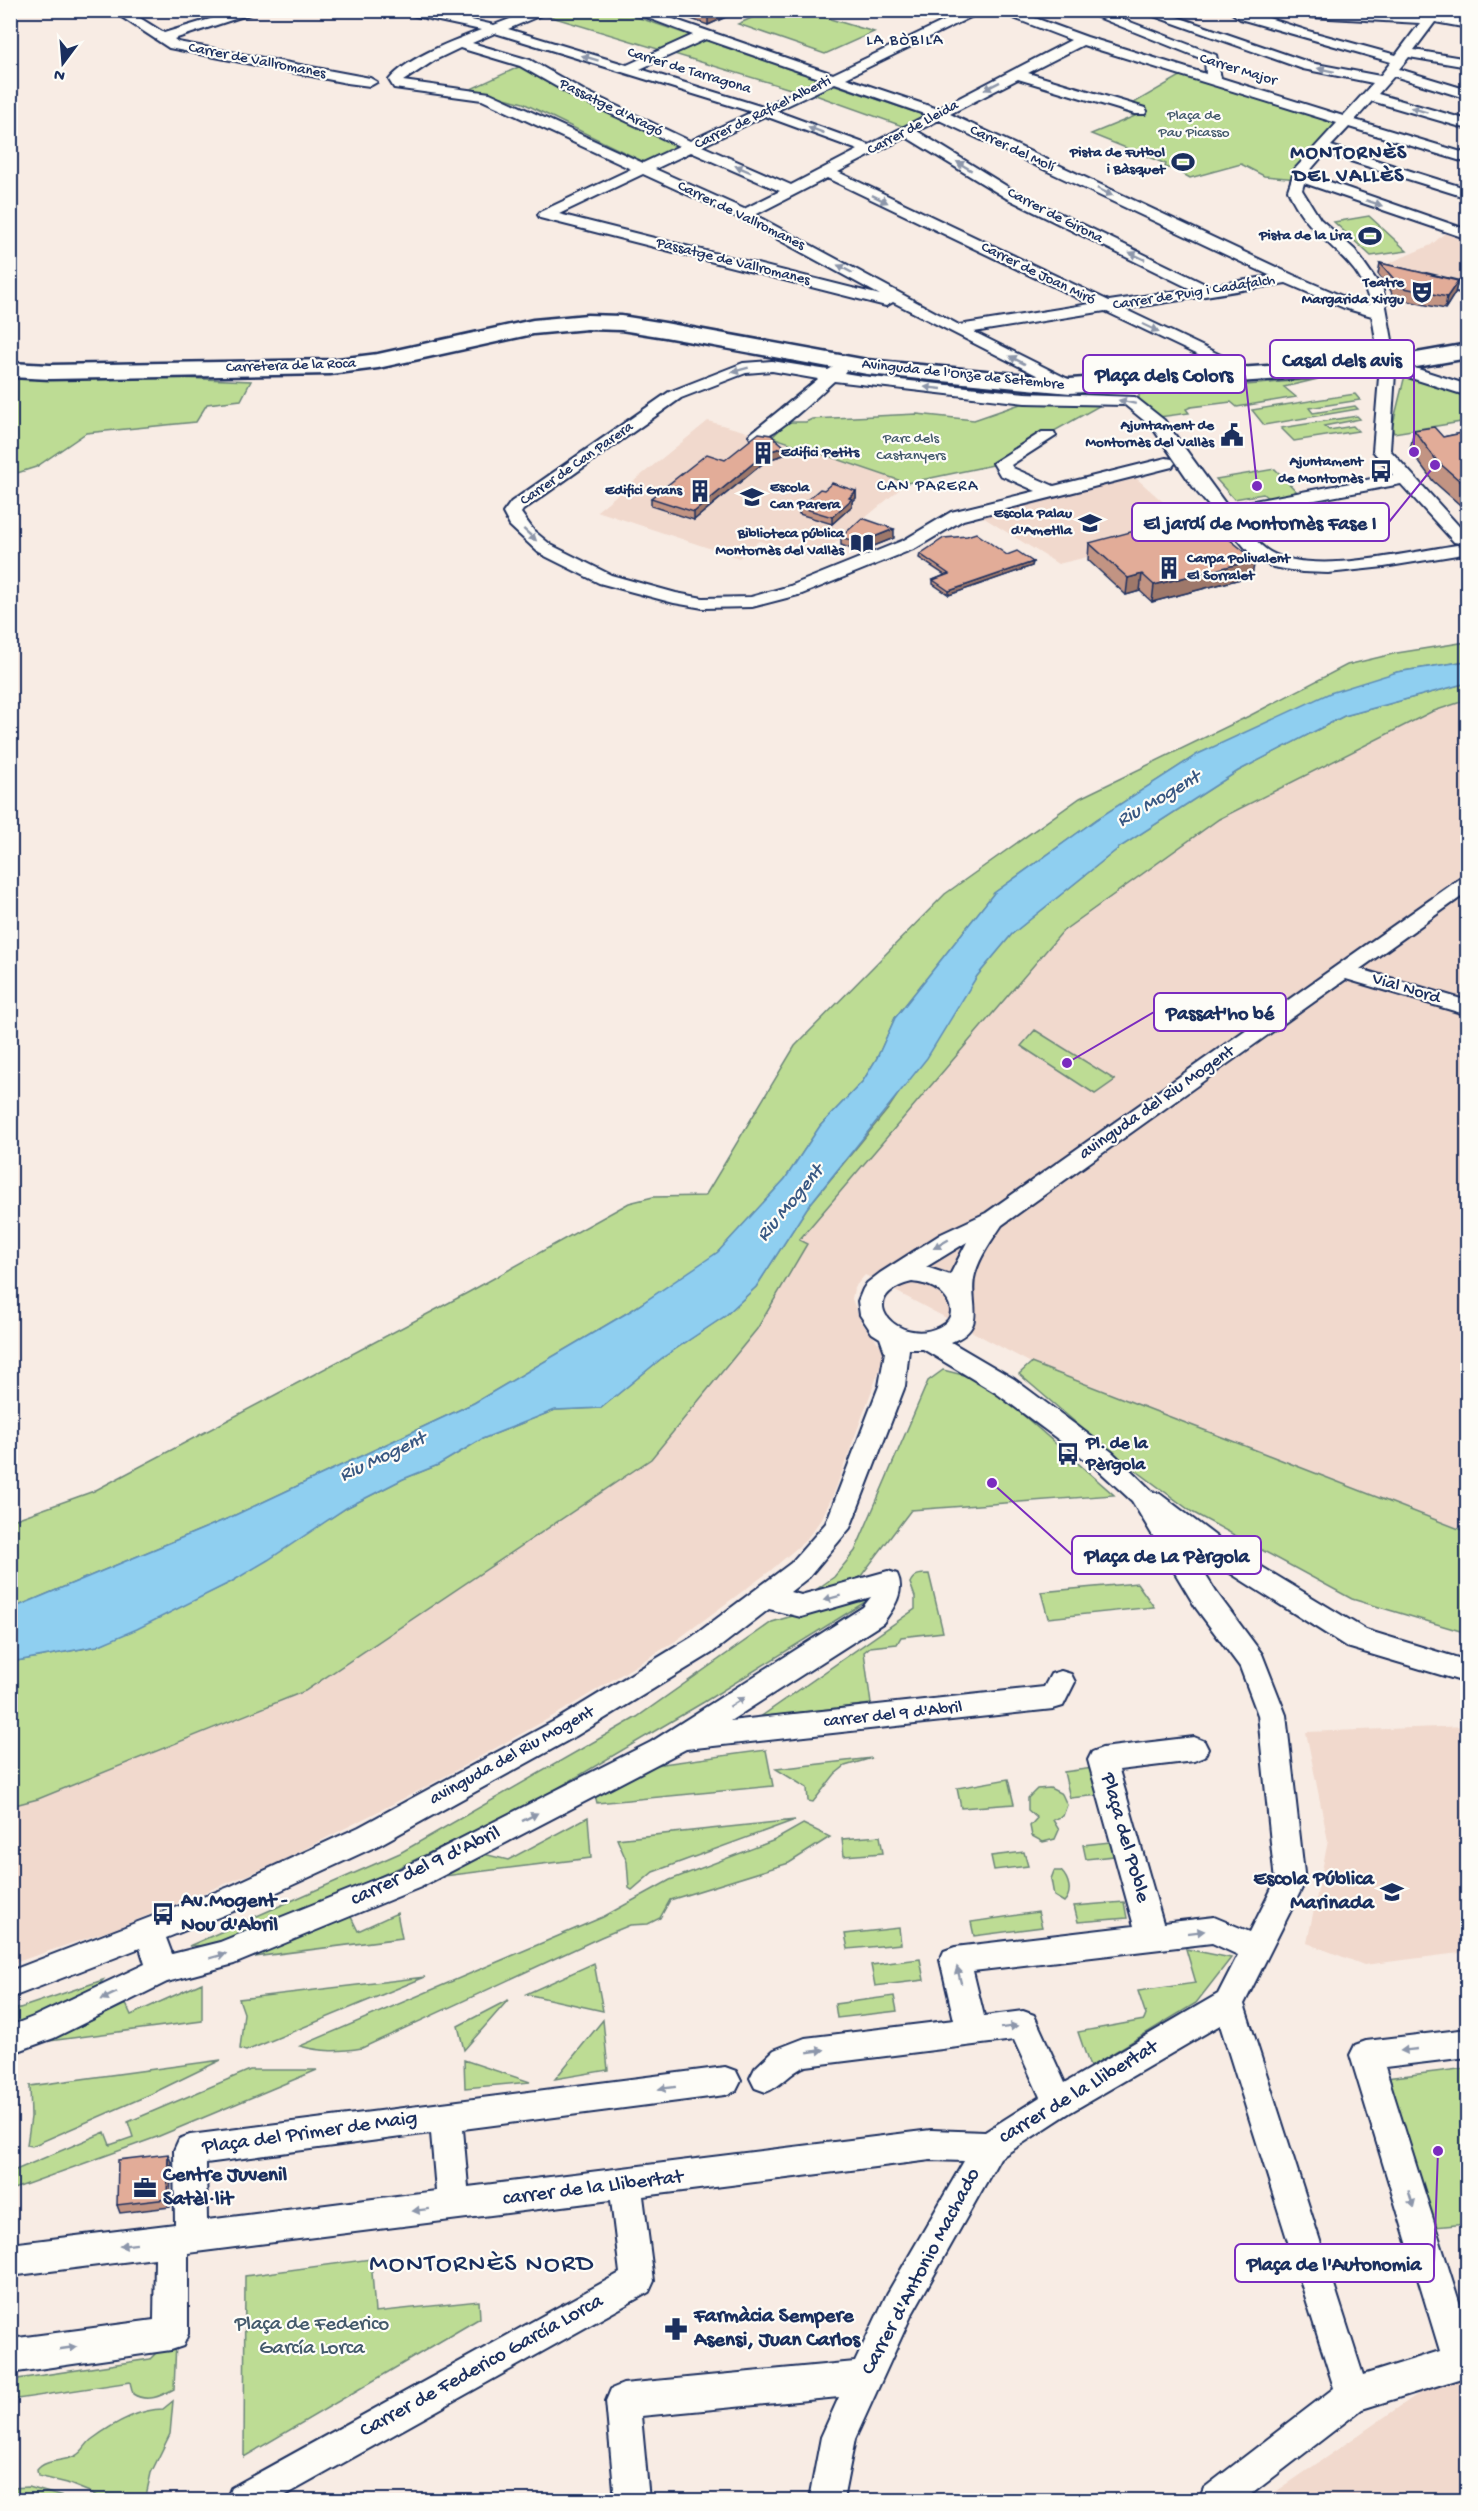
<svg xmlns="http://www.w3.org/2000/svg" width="1478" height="2511" font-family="'Gochi Hand',sans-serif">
<rect width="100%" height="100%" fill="#f8ece4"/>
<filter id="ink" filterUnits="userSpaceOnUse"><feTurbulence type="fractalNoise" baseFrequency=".0167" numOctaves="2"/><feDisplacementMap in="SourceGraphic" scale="12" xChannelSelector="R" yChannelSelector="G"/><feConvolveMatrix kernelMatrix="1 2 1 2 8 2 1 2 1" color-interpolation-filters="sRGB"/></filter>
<g filter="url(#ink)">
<path fill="#f1d9cd" d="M1445 233 1467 241V287L1387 264 1431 245Z
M708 421 800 447 907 483 816 559 759 541 739 558 597 511Z
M1136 478 1196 531 1058 564 981 516Z
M1467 700V1532L1031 1363 865 1275 854 1288 852 1299 861 1322 886 1352 834 1493 822 1518 806 1540 770 1571 674 1642 562 1711 422 1789 279 1862 114 1929 11 1964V1806L38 1799 305 1691 802 1251 806 1244 799 1240 1063 931 1219 819 1431 712Z
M1467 1726V1952L1364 1965 1307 1943 1328 1841 1306 1732Z
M1467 2379V2500H1264L1434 2383Z"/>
<path fill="#bddc94" stroke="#6c8679" stroke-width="1.5" d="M557 11H619L926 116 905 127 807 92 797 91 545 15Z
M767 11H803L874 32 825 54 738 24Z
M523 65 683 145 646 163 523 103 471 89Z
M1187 72 1347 121 1298 179 1264 176 1241 164 1190 178 1176 170 1165 167 1166 164 1091 134 1135 116 1120 111Z
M1369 216 1407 251 1371 256 1334 222Z
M1405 375 1467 395V421L1394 433 1392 428Z
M11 376H130L251 381 241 400 207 404 196 422 86 433 36 467 11 475Z
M1318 379 1284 387 1296 397 1237 407 1231 402 1191 407 1186 409 1189 413 1159 417 1139 399V394Z
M1355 394 1360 400 1309 408 1313 413 1355 406 1358 409 1264 425 1252 410Z
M1026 402 1101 405 993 465 907 483 772 437 788 422H806L812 419 917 414 974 420Z
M1357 416 1360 419 1324 426 1329 430 1353 426 1358 431 1294 441 1281 428Z
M1275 469 1299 494 1269 499 1263 494 1234 499 1216 479Z
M1467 642V661L1397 672 1198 754 1097 819 994 893 895 1018 877 1058 863 1081 820 1126 785 1179 718 1252 694 1270 632 1310 474 1403 229 1518 11 1609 10 1521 94 1491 469 1292 629 1203 653 1197 705 1196 795 1046 945 894 1080 798 1251 715 1347 665 1397 653Z
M1467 683V700L1431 712 1219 819 1063 931 799 1240 807 1244 757 1329 651 1459 305 1691 38 1799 11 1806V1662L97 1646 231 1582 346 1508 403 1479 438 1465 482 1439 555 1410 601 1408 662 1358 725 1316 756 1287 807 1208 888 1109 977 976 1012 934 1120 847 1238 771 1344 716Z
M1035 1030 1115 1080 1095 1094 1021 1046Z
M1031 1363 1467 1532V1633L1352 1599 1192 1512 1103 1446 1019 1374Z
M943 1370 979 1379 988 1384 1114 1495 911 1510 861 1576 848 1589 810 1594 834 1577 855 1551 928 1381Z
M929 1574 943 1632 901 1637 897 1644 870 1647 864 1652 871 1704 771 1716 753 1722 915 1609V1597L910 1583C914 1574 920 1574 929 1574Z
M1137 1583 1154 1607 1048 1618 1041 1592Z
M867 1594 870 1599 704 1702 536 1801 398 1868 228 1945 189 1946 400 1853 637 1717 772 1622Z
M766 1750 773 1786 597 1803 595 1795 648 1766Z
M872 1758 845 1766 835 1774 813 1802 808 1801 807 1788 776 1769Z
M1093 1768 1100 1795 1070 1798 1064 1772Z
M1008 1779 1014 1804 961 1808 957 1788Z
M1050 1788 1062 1794 1067 1805 1063 1816 1053 1820 1059 1830 1055 1839 1043 1842 1032 1836 1030 1826 1037 1818 1028 1810V1798L1037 1789Z
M588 1817 591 1858 444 1876 484 1854 508 1860Z
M795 1820 653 1872 632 1890 629 1888 627 1862 617 1839Z
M803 1824 830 1837 789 1863 670 1900 660 1918 648 1924 630 1925 601 1937 362 2048C339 2052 322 2052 300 2046L603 1917 670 1880 775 1840Z
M880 1836 883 1853 844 1856 842 1839Z
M1110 1842 1114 1856 1086 1859 1083 1845Z
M1024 1852 1028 1866 994 1870 991 1856Z
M1054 1871H1061C1069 1879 1073 1893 1064 1902L1054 1896 1051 1879Z
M1124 1902 1127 1918 1078 1922 1074 1906Z
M1038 1912 1042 1927 974 1936 971 1922Z
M397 1913 402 1938 246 1958 350 1915 358 1931Z
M899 1928 901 1944 848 1949 845 1934Z
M1186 1949 1231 1958 1196 2003 1090 2067 1078 2032 1144 2020 1146 2015 1138 1991 1196 1983Z
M920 1959 924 1980 875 1986 871 1965Z
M594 1963 603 2011 526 1994Z
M425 1977 246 2051 240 2049 244 2013 239 1999Z
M103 1980 84 2001 11 2029V2011Z
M202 1983V2021L49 2041 126 2004 131 2015Z
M894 1996 897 2011 837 2018 835 2004Z
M508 2000 464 2050 458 2026Z
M603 2020 608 2070 555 2079Z
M221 2060 151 2094 32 2146 27 2145 31 2117 30 2086Z
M464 2060 530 2082 465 2088Z
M1467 2068V2224L1434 2227 1386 2078Z
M250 2070H317L157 2137 11 2190V2172L105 2132 110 2145 133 2137 128 2122Z
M371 2259 375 2312 479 2301 480 2318 244 2457 245 2276Z
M170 2339 176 2342 174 2389C161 2396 147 2403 133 2394L130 2382 11 2400V2380L150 2359Z
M173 2401 170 2434 151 2473 145 2500H102L92 2493 67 2483 38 2476 37 2470C45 2459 63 2462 75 2456 83 2452 85 2445 91 2440 111 2425 138 2409 163 2409Z
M29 2487 73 2500H11V2488Z"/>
<path fill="#8fcff0" stroke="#618fb6" stroke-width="1.5" d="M1467 661V683L1344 716 1238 771 1120 847 1012 934 977 976 927 1058 807 1208 756 1287 725 1316 662 1358 601 1408 555 1410 482 1439 438 1465 403 1479 346 1508 268 1560 231 1582 137 1629 97 1646 11 1662V1609L229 1518 474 1403 632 1310 718 1252 785 1179 820 1126 863 1081 877 1058 895 1018 994 893 1097 819 1198 754 1330 693 1397 672Z"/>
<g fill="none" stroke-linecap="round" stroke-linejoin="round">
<g stroke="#1b2f5e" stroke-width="4">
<path id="street" d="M111 10H127L164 33 240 10H262L174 39 178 42 370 78 377 82 370 86 347 83 169 48Z
M400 10H427L494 25 533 10H553L508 29 627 65 693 35 627 10H647L833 74 967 10H985L846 78 938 109 1071 40 993 10H1013L1087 37 1206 74 1205 60 1080 10H1099L1216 55 1221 78 1343 116 1373 83 1303 69 1137 10H1157L1311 63 1380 76 1391 62 1240 19 1228 10H1245L1308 31 1396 55 1420 23 1311 17 1304 13 1306 10 1426 16 1432 13 1468 20V28L1435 22 1414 50 1468 59V67L1409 57 1399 69 1468 90V99L1394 76 1378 94 1468 120V129L1372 101 1355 120 1468 154V163L1349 127 1331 146 1468 189V198L1325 153 1307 174 1468 230V239L1304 183 1302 190 1320 219 1355 250 1383 290 1396 362 1468 385V396L1395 373 1390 450 1466 534 1468 540 1460 543 1454 542 1401 484 1235 515C1245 526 1257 545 1270 552 1313 576 1409 552 1457 545L1463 546 1466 550 1463 554 1457 555 1384 567 1328 573 1302 572 1273 567 1255 559 1196 491 1152 427 1125 405 1025 403 834 381C818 395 771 444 751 439L749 435 818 379 772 371 746 373 681 398 523 510 521 513 534 531 551 545 611 575 676 593 703 598 751 597 790 586 904 540 951 512 1036 491 1000 475 993 463 1042 432H1054L1056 436 1011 465 1013 468 1054 486 1166 458 1172 459 1175 463 1172 467 963 520 916 548 802 594 752 607 703 608 674 603 599 583 539 553 510 526 503 513 511 502 669 392 743 363 772 361 828 370 839 364 847 369 844 373 862 376 1025 393 1135 397 1164 420 1227 506 1393 475 1373 451 1380 365 1372 316 1344 308 1286 283 1124 309 1254 371 1256 374 1254 377 1248 379 1105 311 974 332 1076 383 1078 386 1070 391 1064 389 893 302 886 306 540 218 538 215 540 212 631 169 482 100 394 88 389 80C408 57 453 41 481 30L406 14ZM495 33 752 112 690 141 583 90 530 60 472 43ZM706 39 822 79 763 107 640 69ZM1083 45 1337 123 1295 169 1288 190C1293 202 1301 215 1310 225 1334 252 1363 267 1370 305L1356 302 1293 275 950 114 1018 79 1135 114H1145L1147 111 1145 108 1028 73ZM460 48 520 66 573 96 679 146 643 163 490 93 403 81 435 60ZM835 83 927 115 869 145 776 111ZM765 116 858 150 791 185 702 146ZM939 120 1271 276 1209 286 1016 192 917 131ZM906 137 1006 198 1191 289 1109 301 838 172ZM691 152 780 191 744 209 655 169ZM643 174 739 218 880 295 559 214ZM827 178 1090 304 959 325 755 215Z
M1426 274 1468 284V294L1421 282 1418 279 1421 276Z
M1468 876V892L1360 969 1468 1001V1015L1346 979 1002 1225C992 1240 980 1256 975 1274 967 1303 990 1327 951 1342L1014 1379 1112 1452 1153 1492 1160 1494 1234 1550 1366 1630 1468 1661V1683L1347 1647 1216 1564 1183 1539 1216 1592 1262 1654 1286 1715 1305 1882 1244 2004 1363 2375 1440 2351 1350 2055 1355 2045 1366 2041 1468 2029V2057L1385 2067 1468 2330V2376L1362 2409 1244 2500H1199L1204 2488 1334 2388 1220 2025 1069 2113 1000 2158 911 2316 855 2439 843 2500H809L821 2437 839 2397 641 2416 649 2500H615L606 2401 611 2389 623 2384 855 2362 887 2294 964 2161 931 2160 643 2196 654 2281 649 2292 277 2500H226L231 2488 620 2273 611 2200 188 2253V2334L183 2346 171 2350 10 2373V2339L154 2320 155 2258 10 2276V2244L175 2224 174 2150 179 2139 190 2135 725 2067 736 2071 741 2081 736 2091 725 2095 463 2129 468 2187 931 2130 985 2132 1040 2097 1014 2040 806 2066C790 2072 782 2086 766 2092L755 2088 750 2078 755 2068 774 2050 805 2038 954 2020 940 1960 944 1951 955 1947 1134 1926 1088 1760 1092 1752 1102 1748 1194 1737 1204 1741 1208 1749 1204 1757 1194 1761 1119 1770 1163 1923 1214 1917 1250 1932 1275 1882 1258 1715 1240 1667 1196 1608 1132 1501 1094 1466 996 1393 923 1349H909L905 1386 850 1528 809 1577 790 1592 801 1595 888 1571 897 1574C906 1592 893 1609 883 1623L730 1721 1044 1687 1051 1674 1061 1671 1071 1674 1075 1682 1063 1706 1053 1709 686 1749 421 1887 234 1964 167 1982 54 2038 10 2054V2026L33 2017 145 1964 140 1948 10 1998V1971L229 1887 359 1827 556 1720 692 1637 791 1563 826 1523 879 1386 885 1352 880 1338 872 1333 860 1315 858 1301 863 1289 867 1283 880 1273 941 1234 986 1213 1461 878ZM967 1242 950 1275 926 1267ZM912 1282C920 1283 927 1284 934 1288 950 1297 960 1317 939 1327 899 1347 851 1297 912 1282ZM871 1597 863 1607 651 1742 401 1869 220 1942 172 1954 166 1938 249 1905 379 1845 576 1736 712 1653 769 1609 801 1617ZM1212 1943 1238 1955 1218 1994 1065 2083 1034 2015 1023 2011 984 2016 973 1971ZM431 2133 436 2191 207 2220 206 2163Z"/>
</g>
<g stroke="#1b2f5e" stroke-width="5">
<path id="secondary" d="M587 315 621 316 665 323 867 360 1070 379 1388 358 1468 344V358L1388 372 1070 393 867 374 665 337 621 330 587 329 533 334 378 368 330 374 50 379 10 377V363L50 365 330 360 378 354 533 320Z"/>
</g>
<use href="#street" fill="#fdfcf7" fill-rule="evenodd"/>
<use href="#secondary" fill="#fdfcf7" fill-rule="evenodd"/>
</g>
<path fill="#c29483" stroke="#1b2f5e" stroke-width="1.5" d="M665 10H739V11L708 25Z
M1380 263 1458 281 1455 293 1445 309 1393 298 1391 291 1378 274Z
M1414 430 1443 437 1467 432V511L1433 481 1410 450Z
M784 455 767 460 694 520 651 506V498L725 460Z
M856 491V498L852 502V506L832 524 799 514V507Z
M841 537 894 538 859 552 841 545Z
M1089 543 1252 576 1152 602 1140 591 1126 595 1088 560Z
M920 554 1007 555 1033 562 1032 566 949 595 933 584V580L945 575 919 558Z
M171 2162 170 2207 120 2213 117 2205Z"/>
<path fill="#9e786a" stroke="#1b2f5e" stroke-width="1.5" d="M720 10H739V11L708 25V16Z
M1458 281 1455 293 1445 309 1447 297Z
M785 447 784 455 767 460 694 520V512L767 452Z
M856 491V498L852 502V506L832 524V517L849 498Z
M894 529V538L859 552V543Z
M1255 560 1252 576 1152 602 1154 585Z
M1033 562 1032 566 949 595V591Z
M1142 574 1140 591 1126 595 1128 578Z
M168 2154 171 2162 170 2207 167 2199Z"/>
<path fill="#e2ac98" stroke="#1b2f5e" stroke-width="1.5" d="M693 10H720L708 16Z
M1380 263 1458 281 1447 297 1395 286 1394 279Z
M1434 427 1443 437 1467 432V487L1437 461 1414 430Z
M759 433 771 435 785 447 767 452 694 512 651 498 707 454 725 460Z
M832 483 856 491 849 498 852 499 832 517 799 507 820 489 824 490Z
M1198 514 1255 560 1154 585 1142 574 1128 578 1089 543Z
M862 518 894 529 859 543 841 537Z
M976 533 1007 555 1017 551 1033 562 949 591 933 580 949 574 920 554 944 538 967 536Z
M168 2154 167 2199 117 2205 118 2160Z"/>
<defs><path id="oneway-solid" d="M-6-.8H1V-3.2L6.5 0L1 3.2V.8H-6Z" transform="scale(1.5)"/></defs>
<g fill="#8c96aa">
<use href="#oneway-solid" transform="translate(590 58) rotate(-163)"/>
<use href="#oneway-solid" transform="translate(1326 70) rotate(-168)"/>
<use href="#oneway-solid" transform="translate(992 86) rotate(153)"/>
<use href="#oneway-solid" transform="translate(1419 110) rotate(-163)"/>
<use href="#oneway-solid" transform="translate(816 130) rotate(-160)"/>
<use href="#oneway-solid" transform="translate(964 166) rotate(-149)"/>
<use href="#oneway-solid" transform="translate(743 169) rotate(-157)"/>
<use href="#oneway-solid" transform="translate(1105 192) rotate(25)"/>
<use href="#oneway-solid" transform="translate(880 199) rotate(26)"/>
<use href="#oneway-solid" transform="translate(1374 203) rotate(19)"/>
<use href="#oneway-solid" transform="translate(1137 256) rotate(-154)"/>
<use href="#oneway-solid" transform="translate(845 269) rotate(-152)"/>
<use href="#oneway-solid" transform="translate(1151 328) rotate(25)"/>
<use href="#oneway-solid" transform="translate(1017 360) rotate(-153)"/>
<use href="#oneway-solid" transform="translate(740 370) rotate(165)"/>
<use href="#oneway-solid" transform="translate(933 388) rotate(-174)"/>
<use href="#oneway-solid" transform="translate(1127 402) rotate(-168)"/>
<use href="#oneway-solid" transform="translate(530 535) rotate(42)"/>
<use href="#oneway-solid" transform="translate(941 1244) rotate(150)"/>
<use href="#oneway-solid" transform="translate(832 1598) rotate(165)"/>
<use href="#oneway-solid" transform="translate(737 1702) rotate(-32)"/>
<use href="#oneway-solid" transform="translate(530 1817) rotate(-27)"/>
<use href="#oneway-solid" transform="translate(1196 1932) rotate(-7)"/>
<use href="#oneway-solid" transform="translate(218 1956) rotate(-16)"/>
<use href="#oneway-solid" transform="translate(959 1975) rotate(-104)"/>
<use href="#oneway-solid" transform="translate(109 1996) rotate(154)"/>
<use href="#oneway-solid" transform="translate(1009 2027) rotate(-7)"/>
<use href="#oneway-solid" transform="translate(1409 2050) rotate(174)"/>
<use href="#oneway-solid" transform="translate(816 2051) rotate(-9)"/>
<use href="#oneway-solid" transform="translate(667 2088) rotate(173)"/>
<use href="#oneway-solid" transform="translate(1411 2199) rotate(73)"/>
<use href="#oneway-solid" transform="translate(421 2210) rotate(173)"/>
<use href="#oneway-solid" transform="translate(128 2245) rotate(173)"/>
<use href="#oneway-solid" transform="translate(68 2348) rotate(-8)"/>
</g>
</g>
<defs>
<g id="stadium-bare" transform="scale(1.8)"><path d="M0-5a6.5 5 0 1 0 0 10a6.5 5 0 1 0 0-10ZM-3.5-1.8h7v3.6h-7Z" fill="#1b2f5e" stroke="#fdfcf7" stroke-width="2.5" paint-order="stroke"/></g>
<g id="theatre-bare" transform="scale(1.8)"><path d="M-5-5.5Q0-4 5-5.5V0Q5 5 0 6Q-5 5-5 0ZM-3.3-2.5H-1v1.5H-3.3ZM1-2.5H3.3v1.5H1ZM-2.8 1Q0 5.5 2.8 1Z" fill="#1b2f5e" stroke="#fdfcf7" stroke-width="2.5" paint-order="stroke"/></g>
<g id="civic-bare" transform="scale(1.8)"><path d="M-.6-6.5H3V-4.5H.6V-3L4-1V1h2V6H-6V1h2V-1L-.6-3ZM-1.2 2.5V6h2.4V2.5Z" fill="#1b2f5e" stroke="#fdfcf7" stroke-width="2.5" paint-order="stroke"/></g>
<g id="building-bare" transform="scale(1.8)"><path d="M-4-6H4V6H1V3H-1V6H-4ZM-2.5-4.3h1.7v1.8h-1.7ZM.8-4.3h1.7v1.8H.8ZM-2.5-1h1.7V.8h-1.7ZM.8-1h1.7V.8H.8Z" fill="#1b2f5e" stroke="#fdfcf7" stroke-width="2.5" paint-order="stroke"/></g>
<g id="bus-bare" transform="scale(1.8)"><path d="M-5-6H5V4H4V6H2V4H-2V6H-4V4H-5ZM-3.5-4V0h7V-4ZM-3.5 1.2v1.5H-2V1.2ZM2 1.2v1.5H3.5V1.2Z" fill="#1b2f5e" stroke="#fdfcf7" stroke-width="2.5" paint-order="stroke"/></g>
<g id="school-bare" transform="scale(1.8)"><path d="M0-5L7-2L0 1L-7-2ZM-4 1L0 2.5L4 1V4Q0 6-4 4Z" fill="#1b2f5e" stroke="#fdfcf7" stroke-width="2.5" paint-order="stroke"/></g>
<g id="library-bare" transform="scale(1.8)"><path d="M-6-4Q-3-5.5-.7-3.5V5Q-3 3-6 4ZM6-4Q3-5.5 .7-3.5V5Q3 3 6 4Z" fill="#1b2f5e" stroke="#fdfcf7" stroke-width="2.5" paint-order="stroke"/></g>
<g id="office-bare" transform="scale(1.8)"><path d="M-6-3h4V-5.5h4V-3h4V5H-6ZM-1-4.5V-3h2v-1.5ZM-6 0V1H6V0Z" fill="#1b2f5e" stroke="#fdfcf7" stroke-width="2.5" paint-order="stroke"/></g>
<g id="pharmacy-bare" transform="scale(1.8)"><path d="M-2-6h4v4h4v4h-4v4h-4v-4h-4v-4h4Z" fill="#1b2f5e" stroke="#fdfcf7" stroke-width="2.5" paint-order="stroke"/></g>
</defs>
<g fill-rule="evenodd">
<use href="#stadium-bare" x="1183" y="162"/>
<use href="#stadium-bare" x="1370" y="236"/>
<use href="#theatre-bare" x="1422" y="292"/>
<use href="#civic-bare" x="1232" y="435"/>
<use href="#building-bare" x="763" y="453"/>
<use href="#bus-bare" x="1381" y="471"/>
<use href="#building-bare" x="700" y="491"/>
<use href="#school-bare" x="752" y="497"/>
<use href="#school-bare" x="1090" y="523"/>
<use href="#library-bare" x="862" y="543"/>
<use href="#building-bare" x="1169" y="568"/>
<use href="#bus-bare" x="1068" y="1454"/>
<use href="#school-bare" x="1392" y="1892"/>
<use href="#bus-bare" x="163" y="1914"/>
<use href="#office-bare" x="145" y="2188"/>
<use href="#pharmacy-bare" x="676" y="2329"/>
</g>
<g text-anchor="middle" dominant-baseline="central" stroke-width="4.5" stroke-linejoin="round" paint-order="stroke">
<g font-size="15" fill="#1b2f5e" stroke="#fdfcf7">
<text transform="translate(257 61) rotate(11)">Carrer de Vallromanes</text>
<text transform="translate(1238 70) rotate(17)">Carrer Major</text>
<text transform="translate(689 71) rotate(17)">Carrer de Tarragona</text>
<text transform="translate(611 108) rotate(26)">Passatge d'Aragó</text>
<text transform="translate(763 113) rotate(-26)">Carrer de Rafael Alberti</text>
<text transform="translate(913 128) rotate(-28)">Carrer de Lleida</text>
<text transform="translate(1012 149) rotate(25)">Carrer del Molí</text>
<text transform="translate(741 216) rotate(26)">Carrer de Vallromanes</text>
<text transform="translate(1055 216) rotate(27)">Carrer de Girona</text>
<text transform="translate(733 262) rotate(14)">Passatge de Vallromanes</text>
<text transform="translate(1038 274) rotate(26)">Carrer de Joan Miró</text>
<text transform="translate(1194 293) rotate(-9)">Carrer de Puig i Cadafalch</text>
<text transform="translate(291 366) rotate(-2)">Carretera de la Roca</text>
<text transform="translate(963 375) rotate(6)">Avinguda de l'Onze de Setembre</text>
<text transform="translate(577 464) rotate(-35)">Carrer de Can Parera</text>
</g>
<g font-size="15" fill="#445a6c" stroke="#fdfcf7">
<text x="1194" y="116">Plaça de<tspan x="1194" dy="17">Pau Picasso</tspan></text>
<text x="911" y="439">Parc dels<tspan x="911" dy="17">Castanyers</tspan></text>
</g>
<g font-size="15" font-weight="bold" fill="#1b2f5e" stroke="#fdfcf7" text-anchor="end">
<text x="1165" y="153">Pista de Futbol<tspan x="1165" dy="17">i Bàsquet</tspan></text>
<text x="1352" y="236">Pista de la Lira</text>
<text x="1404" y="283">Teatre<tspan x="1404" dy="17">Margarida Xirgu</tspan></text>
<text x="1214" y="426">Ajuntament de<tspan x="1214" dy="17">Montornès del Vallès</tspan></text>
<text x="781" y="453" text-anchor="start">Edifici Petits</text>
<text x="1363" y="462">Ajuntament<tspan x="1363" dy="17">de Montornès</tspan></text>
<text x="770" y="488" text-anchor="start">Escola<tspan x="770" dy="17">Can Parera</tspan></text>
<text x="682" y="491">Edifici Grans</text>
<text x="1072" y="514">Escola Palau<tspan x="1072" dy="17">d'Ametlla</tspan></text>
<text x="844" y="534">Biblioteca pública<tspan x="844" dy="17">Montornès del Vallès</tspan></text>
<text x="1187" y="559" text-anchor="start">Carpa Polivalent<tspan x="1187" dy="17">El Sorralet</tspan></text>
</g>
<g font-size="16" letter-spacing="1.5" fill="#1b2f5e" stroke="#fdfcf7">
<text x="905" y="41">LA BÒBILA</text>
<text x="928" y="487">CAN PARERA</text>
</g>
<g font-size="18" fill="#1b2f5e" stroke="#fdfcf7">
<text transform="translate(1406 989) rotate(17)">Vial Nord</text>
<text transform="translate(1157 1103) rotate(-35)">avinguda del Riu Mogent</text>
<text transform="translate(893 1715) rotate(-6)">carrer del 9 d'Abril</text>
<text transform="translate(512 1756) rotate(-29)">avinguda del Riu Mogent</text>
</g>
<g font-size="18" font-weight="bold" fill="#1b2f5e" stroke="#fdfcf7" text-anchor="start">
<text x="1086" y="1444">Pl. de la<tspan x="1086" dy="21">Pèrgola</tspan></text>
</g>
<g font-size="20" font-weight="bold" letter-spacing="1.5" fill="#1b2f5e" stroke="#fdfcf7">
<text x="1349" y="154">MONTORNÈS<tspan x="1349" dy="23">DEL VALLÈS</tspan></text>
</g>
<g font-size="20" font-style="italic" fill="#385782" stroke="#fdfcf7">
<text transform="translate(1159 800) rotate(-30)">Riu Mogent</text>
<text transform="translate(791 1204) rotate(-50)">Riu Mogent</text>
<text transform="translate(383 1458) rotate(-25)">Riu Mogent</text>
</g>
<g font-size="21" fill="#1b2f5e" stroke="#fdfcf7">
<text transform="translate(1124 1838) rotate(74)">Plaça del Poble</text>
<text transform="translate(426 1867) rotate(-25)">carrer del 9 d'Abril</text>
<text transform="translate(1079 2093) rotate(-31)">carrer de la Llibertat</text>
<text transform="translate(310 2134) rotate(-8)">Plaça del Primer de Maig</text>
<text transform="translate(593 2189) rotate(-7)">carrer de la Llibertat</text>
<text transform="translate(922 2272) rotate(-62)">Carrer d'Antonio Machado</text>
<text transform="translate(482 2367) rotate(-29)">Carrer de Federico García Lorca</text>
</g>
<g font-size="21" font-weight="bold" fill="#1b2f5e" stroke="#fdfcf7" text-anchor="start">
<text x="1374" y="1880" text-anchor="end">Escola Pública<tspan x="1374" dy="24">Marinada</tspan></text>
<text x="181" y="1902">Av.Mogent -<tspan x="181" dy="24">Nou d'Abril</tspan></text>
<text x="163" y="2176">Centre Juvenil<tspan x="163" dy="24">Satèl·lit</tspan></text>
<text x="694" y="2317">Farmàcia Sempere<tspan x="694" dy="24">Asensi, Juan Carlos</tspan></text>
</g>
<g font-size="21" fill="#445a6c" stroke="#fdfcf7">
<text x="312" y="2325">Plaça de Federico<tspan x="312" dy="24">García Lorca</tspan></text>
</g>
<g font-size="26" letter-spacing="1.5" fill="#1b2f5e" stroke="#fdfcf7">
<text x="482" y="2265">MONTORNÈS NORD</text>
</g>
</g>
<path fill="none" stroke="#7b2cbf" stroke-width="2" d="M1414 452L1414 359M1257 486L1245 374M1435 465L1389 522M1067 1063L1154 1012M992 1483L1072 1555M1438 2151L1434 2263"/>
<g fill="#7b2cbf" stroke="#fdfcf7" stroke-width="2">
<circle cx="1414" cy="452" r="6"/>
<circle cx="1257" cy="486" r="6"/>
<circle cx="1435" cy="465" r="6"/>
<circle cx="1067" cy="1063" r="6"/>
<circle cx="992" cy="1483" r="6"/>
<circle cx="1438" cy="2151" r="6"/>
</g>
<g fill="#fdfcf7" stroke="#7b2cbf" stroke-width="2">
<rect x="1270" y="340" width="144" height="38" rx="6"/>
<rect x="1083" y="355" width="162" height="38" rx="6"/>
<rect x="1132" y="503" width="257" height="38" rx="6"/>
<rect x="1154" y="993" width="132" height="38" rx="6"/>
<rect x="1072" y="1536" width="189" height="38" rx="6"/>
<rect x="1235" y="2244" width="199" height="38" rx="6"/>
</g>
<g font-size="20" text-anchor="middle" font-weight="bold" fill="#1b2f5e">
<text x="1342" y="366">Casal dels avis</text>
<text x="1164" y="381">Plaça dels Colors</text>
<text x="1260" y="529">El jardí de Montornès Fase I</text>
<text x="1220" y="1019">Passat'ho bé</text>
<text x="1167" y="1562">Plaça de La Pèrgola</text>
<text x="1334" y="2270">Plaça de l'Autonomia</text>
</g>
<rect width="1478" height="2511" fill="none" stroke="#fdfcf7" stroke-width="36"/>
<rect x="18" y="18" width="1442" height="2475" fill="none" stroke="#1b2f5e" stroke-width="2" filter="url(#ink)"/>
<g transform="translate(63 63) rotate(196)" stroke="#fdfcf7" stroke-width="4.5" paint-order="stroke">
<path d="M0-4.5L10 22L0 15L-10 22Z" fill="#1b2f5e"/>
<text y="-9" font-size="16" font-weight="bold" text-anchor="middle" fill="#1b2f5e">N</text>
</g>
</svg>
